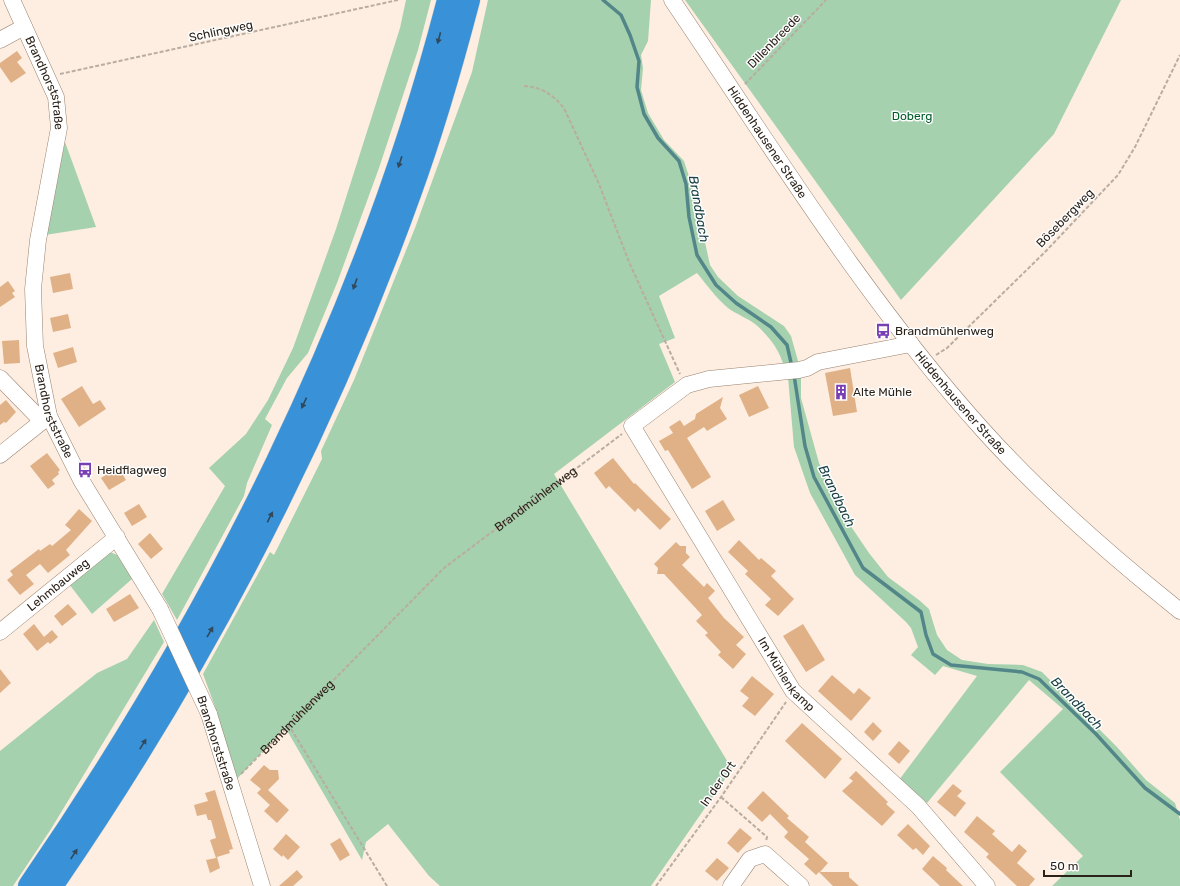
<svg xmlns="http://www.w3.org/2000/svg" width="1180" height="886" font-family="Rubik,sans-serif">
<rect width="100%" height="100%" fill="#fdeee1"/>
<path fill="#a5d1ae" d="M406 0H431L418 50 379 168 337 283 308 353 287 378 265 419 272 425 247 483 244 496 177 620 162 594 225 486 209 468 246 434 268 400 293 348 336 229 400 28Z
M488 0H651L648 41 641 55 643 68 641 90 648 113 664 140 684 161 694 192 710 265 718 277 738 296 784 326 791 336 798 361 795 366 784 367C780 350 768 335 755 324 747 318 736 314 728 308 716 298 707 285 697 273L659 296 675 338 659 344 675 382 554 474 732 769 651 886H440L429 876 388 824 366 842 362 860 285 727 236 780 217 712 203 674 270 552 274 555 322 459 321 451 354 380 415 228 472 72Z
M685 0H1121L1054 134 901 300Z
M65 142 96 227 45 235Z
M788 377H801V398L819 463 850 525 869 553 888 577 919 600 929 609 937 635 947 650 962 660 988 664 1023 665 1042 672 1117 747 1146 780 1175 803 1180 820V886H1052L1083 856 1000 772 1063 709 1029 680 927 803 899 780 977 676 943 666 935 675 911 655 918 647 911 628 906 622 855 575 810 493 794 447Z
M110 552 117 555 132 579 92 614 69 584Z
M154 620 164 642 51 829 13 886H0V751L97 673 127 659Z"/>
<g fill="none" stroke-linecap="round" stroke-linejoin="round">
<path stroke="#528689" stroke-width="3.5" d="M603 0 621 15 630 35 639 61 637 87 644 114 658 138 679 161 686 184 689 217 697 255 716 285 736 303 771 327 787 345 792 367
M794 375 805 446 814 477 863 568 921 612 926 635 933 654 951 665 1022 672 1039 679 1096 734 1145 788 1180 814"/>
</g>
<path fill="#e0b187" d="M17 51 22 58 17 62 26 73 11 83 0 67V63Z
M70 273 73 289 53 293 50 277Z
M8 281 15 291 12 293 15 297 0 307V287Z
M68 314 71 328 53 332 50 318Z
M19 340 20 363 4 364 2 341Z
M73 347 77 362 58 368 53 353Z
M850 368 857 412 833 416 825 373Z
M82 386 93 404 100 400 106 409 79 427 61 399Z
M758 386 769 408 749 417 739 395Z
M723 397 720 408 727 419 707 431 704 427 687 438 711 477 692 489 668 450 665 451 659 441 673 433 669 427 680 420 684 426 695 419 696 414Z
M6 400 16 412 6 423 4 422 0 425V405Z
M47 453 60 470 58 472 59 474 52 480 55 484 48 489 30 466Z
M613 458 634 484 635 483 671 519 660 530 638 508 635 512 609 486 606 489 594 473Z
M118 467 126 480 109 490 101 478Z
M723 500 735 520 717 531 705 511Z
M139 504 147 517 132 526 124 513Z
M79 509 92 521 66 550 70 555 48 573 40 564 26 575 34 584 20 595 7 580 13 575 10 571 39 549 40 551 50 544 52 546 71 530 65 525Z
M150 533 163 549 151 559 138 544Z
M739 540 759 560 761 558 776 571 771 576 794 599 778 616 765 605 771 599 745 574 748 571 728 552Z
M676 542 680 546H686V553L690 557 682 565 704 587 707 583 715 591 708 598 724 618 744 637 736 645 746 654 733 669 718 655 721 652 705 635 708 633 696 621 702 615 664 574H657L658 568 654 564Z
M130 594 139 608 114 622 106 609Z
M68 604 77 614 62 626 54 616Z
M34 624 44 637 52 630 58 637 50 644 48 642 37 651 23 634Z
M803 624 825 660 806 672 783 636Z
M0 669 11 683 0 693Z
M832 675 854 694 859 688 871 698 851 721 818 691Z
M752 676 774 694 755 716 742 706 749 698 740 691Z
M873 722 882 731 873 741 864 732Z
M802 723 842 759 825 779 785 741Z
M899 741 910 751 899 764 888 754Z
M264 765 270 770H278L279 779 268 790 289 810 277 823 264 811 270 805 257 793 261 789 250 780Z
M856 771 888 802 886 804 895 812 882 826 842 791 853 781 849 778Z
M953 784 962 791 957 796 966 803 955 817 937 802Z
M215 790 233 849 229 850 230 853 217 857 220 868 210 873 206 860 216 858 210 840 216 838 211 820H208L206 814 197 816 194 805 208 801 205 793Z
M763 791 789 816 787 818 809 837 805 842 828 863 820 872H849V877L859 886H833L819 872 816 875 804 864 809 859 784 837 788 832 770 814 762 822 747 808Z
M977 816 995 831 992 834 1012 852 1019 844 1027 851 1017 863 1035 879 1029 886H1017L986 857 989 854 964 832Z
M908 824 930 846 923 855 916 848 913 850 897 835Z
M740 828 752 838 738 853 727 843Z
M286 834 300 847 288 860 283 855 282 857 273 849Z
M340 838 350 855 340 861 330 844Z
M933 856 947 868 946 870 963 886H940L922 869Z
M717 858 729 868 717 881 705 871Z
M297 870 303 877 293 886H279Z"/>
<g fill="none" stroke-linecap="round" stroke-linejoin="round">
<g stroke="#99826e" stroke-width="17">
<g id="minor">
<path id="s2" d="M12 0 56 97 59 128 38 240 33 289 35 346 49 416 81 480 160 609"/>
<path id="s3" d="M672 0C771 146 864 298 982 429 1042 496 1110 555 1180 611"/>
<path d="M0 40 24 27"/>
<path id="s4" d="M911 344 818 362 807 368 799 370 709 379 687 385 632 426 793 691 918 806 987 886"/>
<path d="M0 378 42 421"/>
<path d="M0 455 49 416"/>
<path id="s5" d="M0 632 117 537"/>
<path d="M209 714 262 886"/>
<path d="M731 886 750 859 765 854 801 886"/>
</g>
</g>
<g stroke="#d5d3d1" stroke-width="23">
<path id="highway" d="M29 886C214 617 366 317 448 0
M52 886C199 672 322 439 410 194 433 131 452 65 469 0"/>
</g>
<g stroke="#b9aca1" stroke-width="2" stroke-dasharray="4 2" stroke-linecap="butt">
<path d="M60 74 398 0"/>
<path d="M745 84 826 0"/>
<path d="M524 86C542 87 553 95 564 108L599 184 629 262 680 374"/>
<path d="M936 355 947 348 1046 251 1118 175 1135 147 1180 55"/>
<path d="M288 724 387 886"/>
<path id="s1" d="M241 774 444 568 622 434"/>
<path d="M721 797 767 837 766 841"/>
<path d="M656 886 721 797 786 702"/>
</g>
<use href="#minor" stroke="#fff" stroke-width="16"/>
<use href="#highway" stroke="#3992d7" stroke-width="22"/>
<g stroke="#99826e" stroke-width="17" stroke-linecap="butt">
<path id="minor-bridge" d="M160 609 209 714"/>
</g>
<use href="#minor-bridge" stroke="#fff" stroke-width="16"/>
</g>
<defs><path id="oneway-solid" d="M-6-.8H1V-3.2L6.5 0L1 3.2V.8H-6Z"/></defs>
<g fill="#30495c">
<use href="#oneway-solid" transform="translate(439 38) rotate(105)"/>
<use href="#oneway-solid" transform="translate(400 162) rotate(108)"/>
<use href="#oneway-solid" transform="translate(355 284) rotate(110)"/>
<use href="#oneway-solid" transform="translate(304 403) rotate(115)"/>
<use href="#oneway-solid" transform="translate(270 517) rotate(-63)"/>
<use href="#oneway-solid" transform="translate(210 632) rotate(-60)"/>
<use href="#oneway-solid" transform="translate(143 744) rotate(-58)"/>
<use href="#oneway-solid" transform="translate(74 854) rotate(-57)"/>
</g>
<defs>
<g id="bus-bare" transform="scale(1.2)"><path d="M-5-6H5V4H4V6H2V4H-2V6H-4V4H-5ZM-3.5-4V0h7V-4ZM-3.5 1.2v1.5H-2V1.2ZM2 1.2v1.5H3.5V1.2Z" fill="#783eb4" stroke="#fefefe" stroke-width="2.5" paint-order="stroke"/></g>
<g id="building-bare" transform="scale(1.2)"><path d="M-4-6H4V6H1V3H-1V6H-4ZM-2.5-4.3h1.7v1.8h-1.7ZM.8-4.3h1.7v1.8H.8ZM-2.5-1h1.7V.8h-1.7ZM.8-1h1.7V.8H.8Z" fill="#783eb4" stroke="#fefefe" stroke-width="2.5" paint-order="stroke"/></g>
</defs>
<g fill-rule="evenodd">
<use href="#bus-bare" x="883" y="331"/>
<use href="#building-bare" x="841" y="392"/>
<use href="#bus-bare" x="85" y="470"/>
</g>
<g text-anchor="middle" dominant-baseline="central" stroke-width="3" stroke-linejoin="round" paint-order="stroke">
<g font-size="12" fill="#2b2219" stroke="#fefefe">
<text transform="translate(221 31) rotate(-12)">Schlingweg</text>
<text transform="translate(774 41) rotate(-46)">Dillenbreede</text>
<text stroke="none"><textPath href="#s2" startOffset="90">Brandhorststraße</textPath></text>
<text stroke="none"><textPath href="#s3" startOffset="171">Hiddenhausener Straße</textPath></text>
<text transform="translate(1065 218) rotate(-46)">Bösebergweg</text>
<text stroke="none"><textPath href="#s3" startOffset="496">Hiddenhausener Straße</textPath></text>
<text stroke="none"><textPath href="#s2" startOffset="426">Brandhorststraße</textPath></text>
<text stroke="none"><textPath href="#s1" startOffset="404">Brandmühlenweg</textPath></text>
<text stroke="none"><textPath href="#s5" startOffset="75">Lehmbauweg</textPath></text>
<text stroke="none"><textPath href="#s4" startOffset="590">Im Mühlenkamp</textPath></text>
<text stroke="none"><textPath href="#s1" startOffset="80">Brandmühlenweg</textPath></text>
<text transform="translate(216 743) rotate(72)">Brandhorststraße</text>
<text transform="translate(718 784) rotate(-55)">In der Ort</text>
</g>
<g font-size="12" fill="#015a29" stroke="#fefefe">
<text x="912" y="116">Doberg</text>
</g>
<g font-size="12" fill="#2b2219" stroke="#fefefe" text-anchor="start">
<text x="895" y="331">Brandmühlenweg</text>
<text x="853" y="392">Alte Mühle</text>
<text x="97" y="470">Heidflagweg</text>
</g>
<g font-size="13" font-style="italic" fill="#1a4044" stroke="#fefefe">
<text transform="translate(699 209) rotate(80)">Brandbach</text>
<text transform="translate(837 496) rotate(64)">Brandbach</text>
<text transform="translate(1077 703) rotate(46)">Brandbach</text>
</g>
</g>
<path d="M1044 870v6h87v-6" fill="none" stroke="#2b2219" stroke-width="2"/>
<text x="1050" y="870" font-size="12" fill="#2b2219" stroke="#fefefe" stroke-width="3" paint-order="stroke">50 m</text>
</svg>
